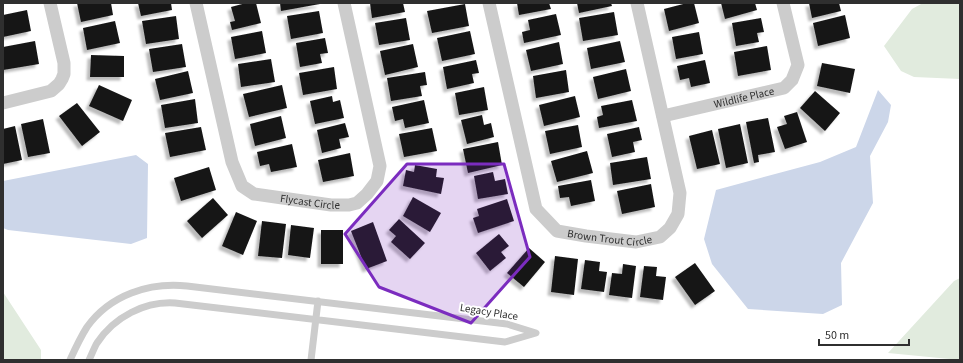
<svg xmlns="http://www.w3.org/2000/svg" width="963" height="363" font-family="'Source Sans 3',sans-serif">
<defs>
<filter id="shadow"><feDropShadow dx="-3.5" dy="3.5" stdDeviation="1" flood-color="#0004"/></filter>
</defs>
<rect width="100%" height="100%" fill="#fff"/>
<path fill="#e1ebde" d="M923 3H960V79L914 77 901 71 884 46 912 9Z
M960 278V360L888 353 954 281Z
M3 292 41 350V360H3Z"/>
<path fill="#ccd6e9" d="M878 90 891 105 888 122 870 156 873 203 841 263 842 305 823 314 748 309 712 264 704 239 716 190 820 162 856 147Z
M136 155 148 164 147 238 131 244 8 230 3 228V181Z"/>
<path fill="#161616" filter="url(#shadow)" d="M77 3H111L113 15 81 22Z
M138 3H171L172 10 141 16Z
M246 3H256L261 23 232 30 230 22 235 21 231 7Z
M280 3H320V4L281 11Z
M370 3H403L405 12 372 18Z
M517 3H549L551 9 519 15Z
M577 3H611L612 6 579 13Z
M687 3H694L699 23 669 31 664 9Z
M721 3H755L757 10 725 19Z
M809 3H839L841 11 812 18Z
M465 4 469 26 432 33 427 11Z
M27 10 31 31 3 37V15Z
M319 11 323 33 291 39 287 16Z
M614 12 618 35 583 41 579 18Z
M556 14 561 35 524 43 522 32 530 30 528 20Z
M845 15 850 38 818 46 813 23Z
M176 16 179 39 146 44 142 21Z
M406 18 410 40 379 45 375 23Z
M761 18 764 32 757 33 759 42 736 46 732 23Z
M115 21 120 43 87 50 83 28Z
M262 31 266 53 235 59 231 37Z
M470 31 475 54 442 61 437 38Z
M699 32 703 54 676 59 672 37Z
M325 38 328 53 320 54 322 63 300 67 296 43Z
M35 41 39 64 3 70V47Z
M620 41 625 62 591 69 587 48Z
M559 42 563 64 531 71 526 50Z
M182 44 186 67 153 72 149 49Z
M413 44 418 67 385 75 380 51Z
M767 46 771 70 738 76 734 52Z
M91 55 124 56V77H90Z
M271 59 275 82 241 87 238 64Z
M476 60 479 73 472 74 474 83 447 89 443 67Z
M705 60 710 83 691 87 689 78 680 80 677 66Z
M822 63 855 69 850 93 817 86Z
M334 67 337 89 303 95 299 73Z
M626 69 631 91 598 99 593 77Z
M566 70 569 92 536 98 533 76Z
M188 71 193 93 160 100 155 79Z
M425 72 427 85 420 86 422 96 391 101 387 78Z
M99 85 132 100 123 121 89 106Z
M282 85 287 108 249 117 243 94Z
M484 87 488 110 459 115 455 93Z
M815 91 840 113 825 131 800 108Z
M332 96 333 102 340 100 344 118 315 124 310 101Z
M575 96 580 117 544 126 539 105Z
M195 99 198 123 165 128 161 105Z
M424 100 429 123 405 128 403 119 395 121 392 107Z
M632 100 637 121 599 128 597 117 603 115 601 106Z
M77 103 100 132 82 146 59 116Z
M797 112 807 142 785 149 777 127 787 124 784 116Z
M482 115 484 125 491 123 494 137 467 144 461 120Z
M281 116 286 138 255 146 250 124Z
M768 118 775 152 758 155 759 162 754 163 746 122Z
M43 119 50 153 28 157 21 124Z
M345 123 349 137 339 139 341 148 322 153 317 130Z
M740 124 748 163 726 168 718 129Z
M578 125 582 147 550 154 545 131Z
M15 126 22 160 3 164V129Z
M201 127 206 150 170 157 165 133Z
M639 127 642 140 633 142 635 152 612 157 607 134Z
M432 128 437 151 404 157 399 134Z
M712 130 720 164 697 169 689 136Z
M498 142 502 165 468 173 463 149Z
M292 144 297 167 271 172 269 164 260 166 257 152Z
M587 151 593 173 557 182 551 161Z
M350 153 354 176 323 182 318 160Z
M647 157 651 179 613 185 610 163Z
M415 165 437 169 436 177 444 178 441 194 403 186 406 170 414 172Z
M209 167 216 190 181 201 174 178Z
M493 172 495 181 505 179 508 194 478 199 474 176Z
M591 180 595 201 571 206 569 197 560 198 558 186Z
M651 184 655 207 622 214 617 191Z
M413 197 441 213 430 232 403 216Z
M213 198 228 215 202 238 187 221Z
M507 199 514 221 478 233 473 218 479 216 477 209Z
M236 212 257 221 243 255 222 246Z
M399 219 425 243 410 259 391 242 396 236 389 230Z
M262 221 286 224 282 258 258 256Z
M373 222 387 261 366 269 351 231Z
M291 225 314 228 310 258 288 255Z
M321 230H343V264H321Z
M499 234 509 246 501 252 506 258 490 271 476 253Z
M529 248 545 262 524 287 507 273Z
M555 256 578 259 574 295 551 292Z
M585 260 600 262 599 271 607 272 604 292 581 289Z
M695 263 715 291 695 305 675 277Z
M623 264 636 266 632 298 609 295 612 273 622 274Z
M644 266 657 267 656 276 666 277 663 300 640 297Z"/>
<g fill="none" stroke-linecap="round" stroke-linejoin="round">
<path stroke="#ccc" stroke-width="7" d="M70 360C75 349 80 338 87 327 110 295 149 282 187 286L507 324 536 333 505 342 175 303C145 301 114 317 97 343 94 348 92 354 89 360
M311 360 318 301"/>
<g stroke="#ccc" stroke-width="13">
<path id="s1" d="M196 3 232 162 242 186 254 194 331 205H349L357 203 367 194 377 181 380 166 344 3"/>
<path id="s2" d="M489 3 536 209 557 231 586 236 636 242 660 237 670 228 678 214 680 193 637 3"/>
<path d="M3 103 51 91 59 84 62 79 64 74V63L50 3"/>
<path id="s3" d="M663 116 784 88 792 80 798 65 783 3"/>
</g>
</g>
<path fill="#7b2cbf" fill-opacity="0.2" stroke="#7b2cbf" stroke-width="3" stroke-linejoin="round" d="M407 164H504L530 257 471 323 379 287 345 234Z"/>
<g text-anchor="middle" dominant-baseline="central" stroke-width="4" stroke-linejoin="round" paint-order="stroke">
<g font-size="11" fill="#2f2f2f" stroke="#fff">
<text stroke="none"><textPath href="#s3" startOffset="83">Wildlife Place</textPath></text>
<text stroke="none"><textPath href="#s1" startOffset="260">Flycast Circle</textPath></text>
<text stroke="none"><textPath href="#s2" startOffset="295">Brown Trout Circle</textPath></text>
<text transform="translate(489 312) rotate(9)">Legacy Place</text>
</g>
</g>
<rect width="963" height="363" fill="none" stroke="#2f2f2f" stroke-width="8"/>
<path d="M819 339v6h90v-6" fill="none" stroke="#2f2f2f" stroke-width="2"/>
<text x="825" y="339" font-size="12" fill="#2f2f2f" stroke="#ffffff" stroke-width="3" paint-order="stroke">50 m</text>
</svg>
